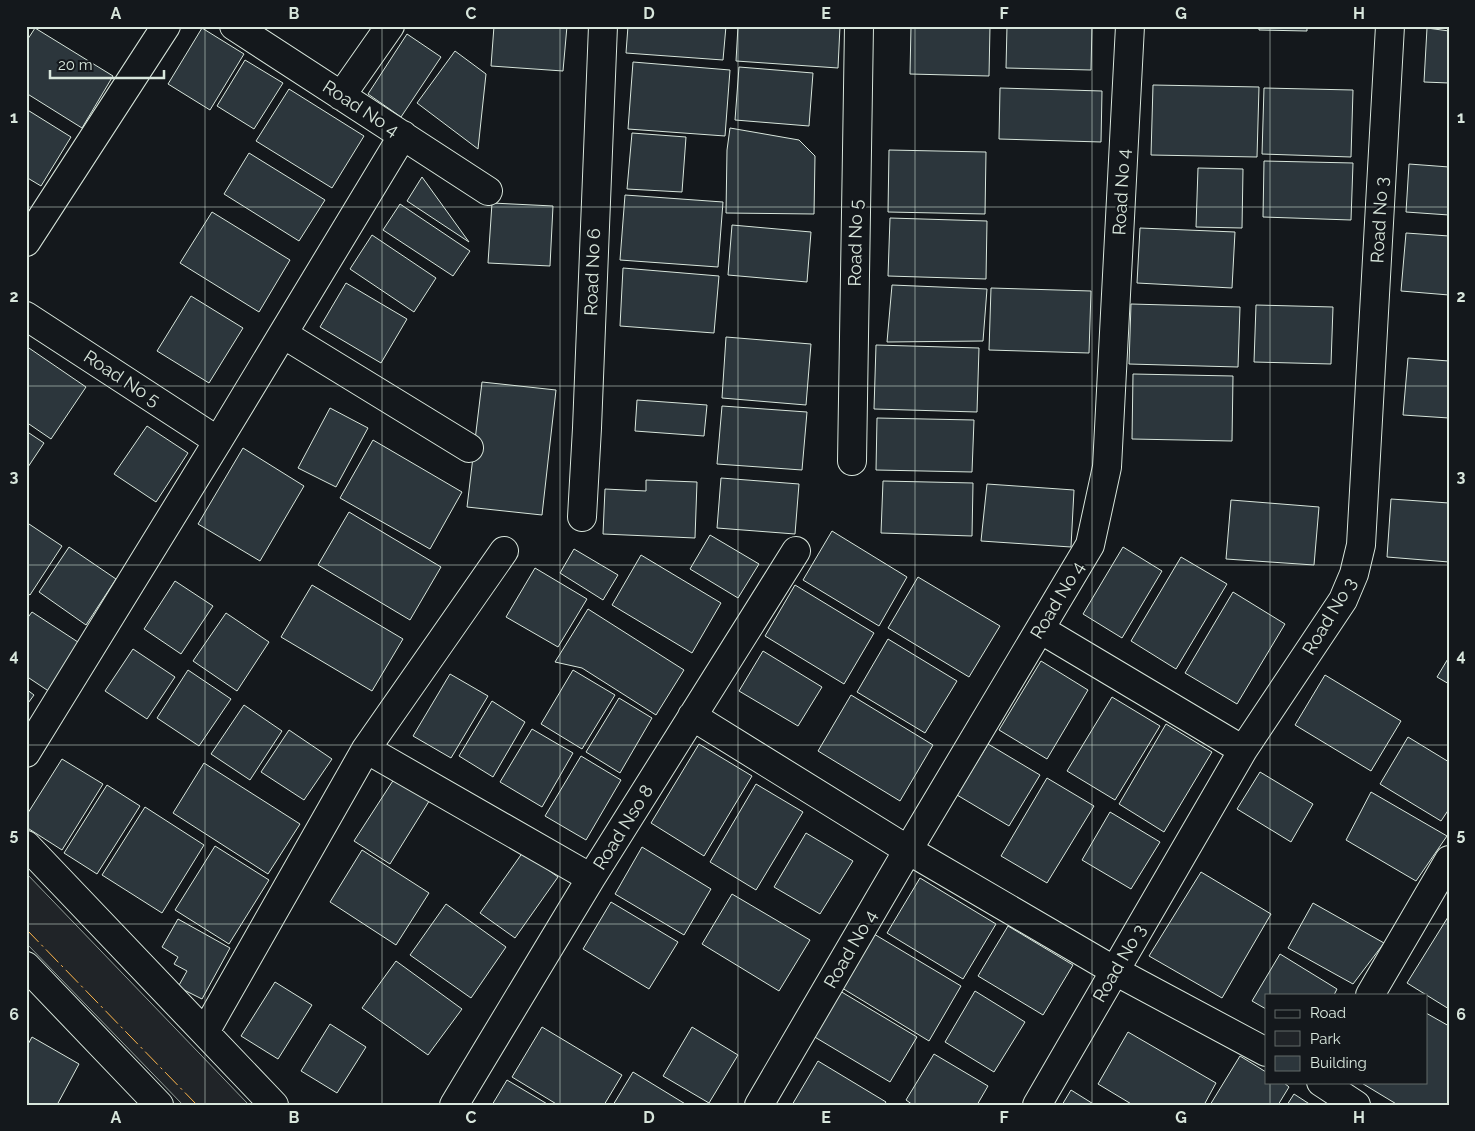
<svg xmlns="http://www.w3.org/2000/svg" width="1475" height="1131" font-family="Raleway,sans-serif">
<rect width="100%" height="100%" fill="#14181c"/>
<path fill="#202428" stroke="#939e99" d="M26 873 249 1105H183L26 943Z"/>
<path fill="#2c363c" stroke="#d8e6dc" d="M494 26H567L563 71 491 66Z
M628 26H726L723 60 626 53Z
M738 26H840L838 68 736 61Z
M911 26H990L989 76 910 74Z
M1007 26H1092L1091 70 1006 68Z
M1259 26H1307V31L1259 30Z
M35 28 113 76 82 128 26 93V42Z
M202 28 244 54 210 110 168 84Z
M1427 28 1449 31V83L1424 82Z
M407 34 441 57 401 117 368 94Z
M455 51 486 74 478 149 417 103Z
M245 60 283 83 254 129 217 106Z
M633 62 730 70 725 136 628 129Z
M739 67 813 73 809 126 735 120Z
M1153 85 1259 87 1257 157 1151 155Z
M1000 88 1102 91 1101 142 999 139Z
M1264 88 1353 90 1351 157 1262 154Z
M289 89 364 136 332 188 256 141Z
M26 109 71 137 41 186 26 177Z
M730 128 799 140 815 156 814 214 726 213 727 150Z
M632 133 686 137 682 192 627 189Z
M889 150 986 152 985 214 888 212Z
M249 153 325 200 299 241 224 194Z
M1264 161 1353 163 1351 220 1263 217Z
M1409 164 1449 167V215L1406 212Z
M1198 168 1243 169 1242 228 1196 227Z
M422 177 469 242 407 201Z
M625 195 723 202 718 267 620 260Z
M492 203 553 206 550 266 488 263Z
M400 204 470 251 453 276 383 230Z
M212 212 290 260 259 312 180 263Z
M890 218 987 221 986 279 888 276Z
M732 225 811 232 807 282 728 275Z
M1140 228 1235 232 1232 288 1137 283Z
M1406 233 1449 236V295L1401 291Z
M372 235 436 278 414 312 350 269Z
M623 268 719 276 714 333 620 326Z
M346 283 407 319 381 363 320 327Z
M892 285 987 289 983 341 887 342Z
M991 288 1091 291 1089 353 989 350Z
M191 296 243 328 209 383 157 351Z
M1131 304 1240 307 1238 367 1129 364Z
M1256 305 1333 307 1331 364 1254 362Z
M726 337 811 344 806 405 722 398Z
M876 345 979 348 977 412 874 409Z
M26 346 86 387 51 439 26 422Z
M1408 358 1449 361V418L1403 415Z
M1133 374 1233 376 1232 441 1132 439Z
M482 382 556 390 542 515 467 507Z
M637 400 707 405 704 436 635 431Z
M722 406 807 412 802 470 717 464Z
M330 408 368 428 336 487 298 468Z
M877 418 974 420 972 472 876 470Z
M147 426 188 453 156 502 114 474Z
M26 431 44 443 26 470Z
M373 440 462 492 430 549 340 498Z
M243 448 304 486 260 561 198 524Z
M721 478 799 484 795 534 717 528Z
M646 480 697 482 695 538 603 534 605 489 646 491Z
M883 481 973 483 972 536 881 533Z
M987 484 1074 490 1071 547 981 541Z
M1391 499 1449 503V562L1387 557Z
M1231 500 1319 507 1314 565 1226 559Z
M349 512 441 567 410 620 318 565Z
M26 522 62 546 30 595 26 592Z
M832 531 907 577 879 626 803 580Z
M710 535 759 564 738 598 690 569Z
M69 547 116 579 86 625 39 592Z
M1123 547 1162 571 1122 638 1083 614Z
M574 549 618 575 603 600 560 573Z
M641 555 721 603 692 653 612 605Z
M1181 557 1227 584 1176 669 1131 641Z
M535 568 587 599 558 647 506 617Z
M918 577 1000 626 969 677 888 628Z
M175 581 213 606 181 654 144 629Z
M312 585 403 639 372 691 281 637Z
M795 585 874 633 844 684 765 636Z
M1233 592 1285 624 1237 704 1185 673Z
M588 609 684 670 656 715 582 668 555 662Z
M32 612 81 644 50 692 26 676V620Z
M226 613 269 642 237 691 193 661Z
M888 639 957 681 925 733 857 692Z
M133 649 175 677 147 719 105 691Z
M763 651 822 687 798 726 739 691Z
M1449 657V684L1437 677Z
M1041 661 1088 690 1047 759 999 730Z
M188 670 231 699 199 746 157 718Z
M573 670 615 695 582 749 541 724Z
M450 674 488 696 451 758 413 736Z
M1325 675 1401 721 1371 771 1295 725Z
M26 689 34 695 26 706Z
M851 695 933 745 900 801 818 751Z
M1112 697 1160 726 1115 800 1067 771Z
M619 698 652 718 620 773 586 752Z
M492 701 525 722 493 777 459 756Z
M244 705 282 731 250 780 211 754Z
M1166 724 1212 752 1164 832 1119 804Z
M532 729 573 753 542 807 500 782Z
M289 730 332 759 304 800 261 772Z
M1408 737 1449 762V809L1441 821 1380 784Z
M699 744 752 776 704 856 651 823Z
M988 744 1040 775 1009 826 957 795Z
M581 756 621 780 586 840 545 816Z
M62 759 103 784 62 850 26 827V816Z
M204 763 300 824 268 874 173 813Z
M1260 772 1313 804 1291 842 1237 809Z
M396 776 431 798 390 864 354 841Z
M1047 778 1094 806 1047 883 1001 856Z
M756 784 803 812 756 890 710 862Z
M107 785 140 806 97 874 64 853Z
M1371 792 1447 836 1416 881 1346 840Z
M145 807 204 845 162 913 102 875Z
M1110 812 1160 842 1131 889 1082 860Z
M806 833 853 861 820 914 774 887Z
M215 846 269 880 229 944 175 910Z
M642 847 711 889 684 935 615 894Z
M362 850 429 893 396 945 330 902Z
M523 852 558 877 515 938 480 913Z
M1201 872 1271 914 1222 998 1149 956Z
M920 878 996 924 963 979 887 933Z
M732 894 810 940 779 991 702 944Z
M611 902 678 942 649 989 583 949Z
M1313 903 1384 943 1353 984 1288 948Z
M446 904 506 947 471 998 410 955Z
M1448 917 1449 918V1009L1407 983Z
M178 919 230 948 202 999 178 987 187 971 174 964 178 957 162 947Z
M1008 926 1073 965 1043 1015 978 976Z
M874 934 961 986 929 1041 842 988Z
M1280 954 1337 989 1334 995H1266V1009L1252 1001Z
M396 961 462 1009 428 1055 362 1008Z
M275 982 312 1005 278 1059 241 1036Z
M840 991 917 1037 890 1082 813 1036Z
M975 991 1025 1022 994 1072 945 1042Z
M1426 1013 1449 1026V1102L1447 1105H1398L1360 1082H1426Z
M330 1024 366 1047 337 1093 301 1071Z
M542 1027 622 1075 604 1105H558L512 1077Z
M692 1027 738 1055 709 1103 663 1076Z
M1128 1032 1216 1083 1204 1105H1133L1098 1084Z
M32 1037 79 1064 57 1105H26V1048Z
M934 1054 988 1086 977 1105H913L906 1100Z
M1240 1056 1266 1072V1082H1283L1289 1087 1278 1105H1210Z
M818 1061 886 1102 884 1105H792Z
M633 1072 687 1105H613Z
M507 1080 549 1105H492Z
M1071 1090 1095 1105H1062Z
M1294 1094 1311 1105H1287Z"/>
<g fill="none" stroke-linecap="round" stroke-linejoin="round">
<g stroke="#d8e6dc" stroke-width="30">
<path id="street" d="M234 26 488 191
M341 96 390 26
M26 242 166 26
M26 316 218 441
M283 334 469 448
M852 461 859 26
M582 517 587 428 603 26
M1040 629 1243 750
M692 716 908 850 1115 971 1266 1052
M366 749 591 878
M26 753 218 441 403 135
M26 845 274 1105
M26 966 159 1105
M1370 995 1449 860
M205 1032 366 749 504 551
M1321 1082 1356 1105
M454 1105 591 878 796 551
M759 1105 908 850 1090 545 1107 467 1130 26
M1037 1105 1243 750 1343 600 1354 574 1361 545 1390 26"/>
</g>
<use href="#street" stroke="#14181c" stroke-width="28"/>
<path stroke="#ffb74d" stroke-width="1" stroke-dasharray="18 4 2.5 4" stroke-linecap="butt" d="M26 929 197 1105"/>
</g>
<path fill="none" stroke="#d8e6dc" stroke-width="1" stroke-opacity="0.55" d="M205 26V1105M382 26V1105M560 26V1105M738 26V1105M915 26V1105M1092 26V1105M1270 26V995M26 207H1449M26 386H1449M26 565H1449M26 745H1449M26 924H1449M1270 1082V1105"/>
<g text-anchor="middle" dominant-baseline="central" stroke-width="4" stroke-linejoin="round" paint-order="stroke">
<g font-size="18" fill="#d8e6dc" stroke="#14181c">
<text transform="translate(361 108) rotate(33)">Road No 4</text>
<text transform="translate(1121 192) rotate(-87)">Road No 4</text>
<text transform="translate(1379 220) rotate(-87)">Road No 3</text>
<text transform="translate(855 243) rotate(-89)">Road No 5</text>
<text transform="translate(592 272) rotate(-88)">Road No 6</text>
<text transform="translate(122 378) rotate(33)">Road No 5</text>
<text transform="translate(1057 600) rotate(-59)">Road No 4</text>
<text transform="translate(1329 616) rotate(-59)">Road No 3</text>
<text transform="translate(623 827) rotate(-58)">Road Nso 8</text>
<text transform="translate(850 949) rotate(-60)">Road No 4</text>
<text transform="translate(1119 963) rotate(-60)">Road No 3</text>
</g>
</g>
<rect width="1475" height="1131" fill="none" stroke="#14181c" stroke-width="55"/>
<rect x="1265" y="994" width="162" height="90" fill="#14181c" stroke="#626a69"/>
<rect x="1275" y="1010" width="25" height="8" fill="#14181c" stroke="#626a69"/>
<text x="1310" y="1018" font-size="15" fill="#d8e6dc">Road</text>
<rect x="1275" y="1031" width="25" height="15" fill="#202428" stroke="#626a69"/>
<text x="1310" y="1044" font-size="15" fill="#d8e6dc">Park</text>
<rect x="1275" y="1056" width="25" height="15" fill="#2c363c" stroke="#626a69"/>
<text x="1310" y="1068" font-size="15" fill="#d8e6dc">Building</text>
<path d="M50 70v8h114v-8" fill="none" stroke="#d8e6dc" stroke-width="2.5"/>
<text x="58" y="70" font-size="15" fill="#d8e6dc" stroke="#14181c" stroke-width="4" paint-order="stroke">20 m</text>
<rect x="28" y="28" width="1420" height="1076" fill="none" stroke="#d8e6dc" stroke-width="2"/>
<g font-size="16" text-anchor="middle" font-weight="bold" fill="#d8e6dc">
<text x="116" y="19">A</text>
<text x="294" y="19">B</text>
<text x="471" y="19">C</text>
<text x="649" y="19">D</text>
<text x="826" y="19">E</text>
<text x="1004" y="19">F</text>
<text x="1181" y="19">G</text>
<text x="1359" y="19">H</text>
<text x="14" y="123">1</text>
<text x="1461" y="123">1</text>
<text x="14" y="302">2</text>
<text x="1461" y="302">2</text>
<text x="14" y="482">3</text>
<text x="1461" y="482">3</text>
<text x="14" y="661">4</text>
<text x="1461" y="661">4</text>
<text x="14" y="840">5</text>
<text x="1461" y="840">5</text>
<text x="14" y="1020">6</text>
<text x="1461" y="1020">6</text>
<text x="116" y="1123">A</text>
<text x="294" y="1123">B</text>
<text x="471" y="1123">C</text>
<text x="649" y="1123">D</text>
<text x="826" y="1123">E</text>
<text x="1004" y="1123">F</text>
<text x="1181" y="1123">G</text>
<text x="1359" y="1123">H</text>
</g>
</svg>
